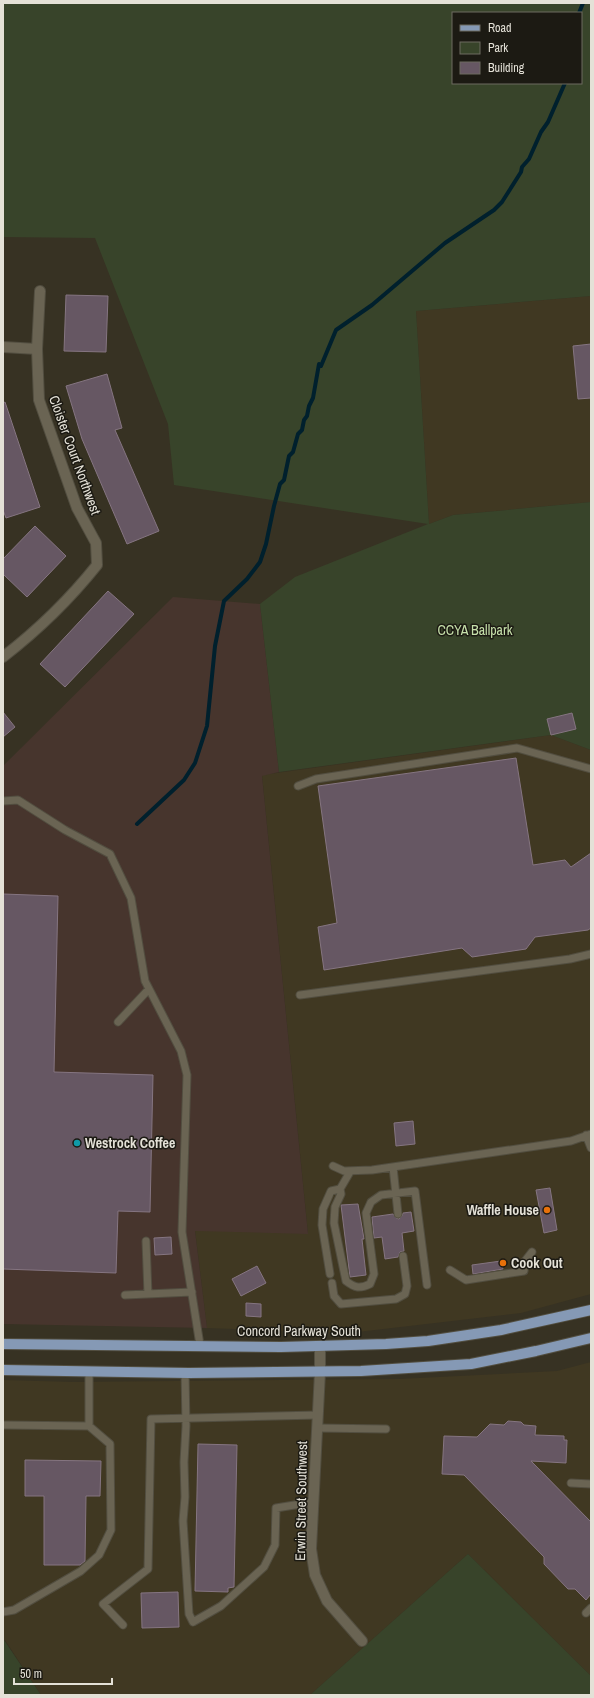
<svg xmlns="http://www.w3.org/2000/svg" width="594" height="1698" font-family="'Archivo Narrow',sans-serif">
<rect width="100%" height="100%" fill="#373223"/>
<path fill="#403822" d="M591 296V502L453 515 429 524 416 311Z
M551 735 591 750V1294L521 1313 349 1333 207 1328 195 1230 308 1233 262 775Z
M591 1362V1676L468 1554 310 1695H41L5 1640 3 1641V1380L73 1382 399 1379 557 1371Z"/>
<path fill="#47352d" d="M173 597 260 604 279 772 262 776 308 1234 195 1231 207 1328 3 1324V766Z"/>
<path fill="#38442a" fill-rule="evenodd" d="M3 3H591V296L416 311 429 524 453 515 591 502V750L551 735 279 772 260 604 295 577 428 524 174 485 168 424 95 238 3 237ZM453 13H581V83H453Z
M468 1554 591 1676V1695H310Z
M4 1640 41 1695H3V1641Z"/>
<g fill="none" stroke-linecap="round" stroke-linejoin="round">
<path stroke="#00202d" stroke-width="4" d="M579 13 583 3
M137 824 184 780 195 763 207 726 215 646 224 601 247 579 260 562 266 544 274 506 280 484 284 480 289 456 293 452 298 434 302 430 304 420 307 416 309 406 313 398 319 364 321 366 336 330 372 305 445 243 494 210 502 202 521 172 522 167 529 159 541 132 548 122 565 83"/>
</g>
<path fill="#665763" stroke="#857581" d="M66 295 108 296 106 352 64 351Z
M591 344V398L578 399 573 346Z
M107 374 122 428 115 430 159 531 127 544 82 439 66 386Z
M5 402 40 507 6 518 3 510V403Z
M35 526 66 556 27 597 3 574V559Z
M108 591 134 614 65 687 40 664Z
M3 712 15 727 3 737Z
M572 713 576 729 551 735 547 719Z
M516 758 533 865 565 860 571 867 591 853V928L588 930 535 937 526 949 472 957 462 948 324 970 318 927 337 923 318 786Z
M3 894 58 896 54 1072 153 1075 150 1212 118 1211 116 1273 3 1269Z
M413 1121 415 1144 396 1146 394 1123Z
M550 1188 557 1230 544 1233 536 1190Z
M358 1204 364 1239H362L366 1275 350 1277 341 1205Z
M411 1212 414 1231 402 1233 404 1251 400 1252 398 1257 385 1259 382 1237 374 1238 372 1217 393 1214 396 1218 399 1219 402 1216 403 1213Z
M171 1237 172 1254 155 1255 154 1238Z
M501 1261 503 1269 473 1274 472 1265Z
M257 1266 266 1283 241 1296 232 1279Z
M246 1303 261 1304V1317L246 1316Z
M508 1421 521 1422 524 1425 536 1426 535 1435 564 1436V1440H567L566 1463 531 1461 591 1522V1594L586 1600 575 1589H568L544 1564V1557L464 1475 442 1474 444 1436 477 1437 490 1424 504 1425Z
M198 1444 237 1445 234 1587 228 1588V1592L195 1591Z
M25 1460 101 1461 100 1496H86L85 1561 80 1565H44V1496H25Z
M178 1592 179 1627 142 1628 141 1593Z"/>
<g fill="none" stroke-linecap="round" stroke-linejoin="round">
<g stroke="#524e40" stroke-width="9">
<path id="lane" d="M298 786 316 779 517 748 591 769
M3 801 18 800 65 830 110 854 131 898 145 981 181 1051 187 1075 182 1232 200 1345
M300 995 570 959 591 954
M118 1022 149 989
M586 1135 591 1148
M333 1166 344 1171 372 1170 571 1141 591 1134
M393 1167 398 1214
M350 1172 340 1189 341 1194 335 1207 334 1223 346 1281C355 1288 360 1289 370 1284L374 1274 366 1213 371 1202 381 1195 415 1191 427 1285
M146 1241 148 1294
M450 1270 466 1280 524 1271 525 1261 532 1252
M330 1274 322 1225 323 1209 331 1191 340 1189
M332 1283 334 1296 341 1304 396 1299 405 1294 407 1286 403 1256
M125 1295 192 1292
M185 1372 186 1426 184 1462 185 1497 183 1521 189 1614 193 1622 221 1606 264 1567 275 1545 276 1508 313 1502
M3 1425 89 1426V1371
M317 1428 386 1429
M571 1483 591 1484
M3 1612 14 1610 81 1571 99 1555 111 1530 110 1444 89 1426
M586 1613 591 1608
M123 1625 103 1604 148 1569 151 1419 318 1415"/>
</g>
<g stroke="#524e40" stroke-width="12">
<path id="street" d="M3 347 37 349
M3 657C38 630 69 600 97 565L96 543 77 508 39 400 37 349 40 291
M320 1346V1372L311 1549 315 1575 327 1601 362 1641"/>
</g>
<g stroke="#524e40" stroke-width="12">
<path id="primary" d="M3 1344 281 1347 386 1344 428 1341 501 1330 591 1310
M3 1370 189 1373 361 1371 471 1364 536 1351 591 1338"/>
</g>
<use href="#lane" stroke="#6a6453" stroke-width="7"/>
<use href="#street" stroke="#6a6453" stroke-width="10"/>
<use href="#primary" stroke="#8599b5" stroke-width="10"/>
</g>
<circle fill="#0f9aa8" stroke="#1c1a13" stroke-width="1.5" cx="77" cy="1143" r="4"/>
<g fill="#e8710a" stroke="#1c1a13" stroke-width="1.5">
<circle cx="547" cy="1210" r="4"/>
<circle cx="503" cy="1263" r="4"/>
</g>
<g text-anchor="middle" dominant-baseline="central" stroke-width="3" stroke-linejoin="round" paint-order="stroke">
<g font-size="14" fill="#e4e1d7" stroke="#1c1a13">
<text transform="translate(75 455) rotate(70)">Cloister Court Northwest</text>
<text x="299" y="1331">Concord Parkway South</text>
<text transform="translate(301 1501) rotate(-89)">Erwin Street Southwest</text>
</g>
<g font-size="14" fill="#c6e0aa" stroke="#1c1a13">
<text x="475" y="630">CCYA Ballpark</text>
</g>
<g font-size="14" font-weight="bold" fill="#e4e1d7" stroke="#1c1a13" text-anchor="start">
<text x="85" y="1143">Westrock Coffee</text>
<text x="539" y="1210" text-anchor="end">Waffle House</text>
<text x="511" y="1263">Cook Out</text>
</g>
</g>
<rect width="594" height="1698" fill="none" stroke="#e4e1d7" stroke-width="8"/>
<rect x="452" y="12" width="130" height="72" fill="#1c1a13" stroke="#6c6a61"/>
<rect x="460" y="25" width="20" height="6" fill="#8599b5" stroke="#6c6a61"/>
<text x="488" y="32" font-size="12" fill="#e4e1d7">Road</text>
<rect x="460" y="42" width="20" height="12" fill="#38442a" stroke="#6c6a61"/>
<text x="488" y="52" font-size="12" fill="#e4e1d7">Park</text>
<rect x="460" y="62" width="20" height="12" fill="#665763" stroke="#6c6a61"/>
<text x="488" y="72" font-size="12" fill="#e4e1d7">Building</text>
<path d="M14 1678v6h98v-6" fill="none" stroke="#e4e1d7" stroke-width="2"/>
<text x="20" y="1678" font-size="12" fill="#e4e1d7" stroke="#1c1a13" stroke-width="3" paint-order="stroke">50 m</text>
</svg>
